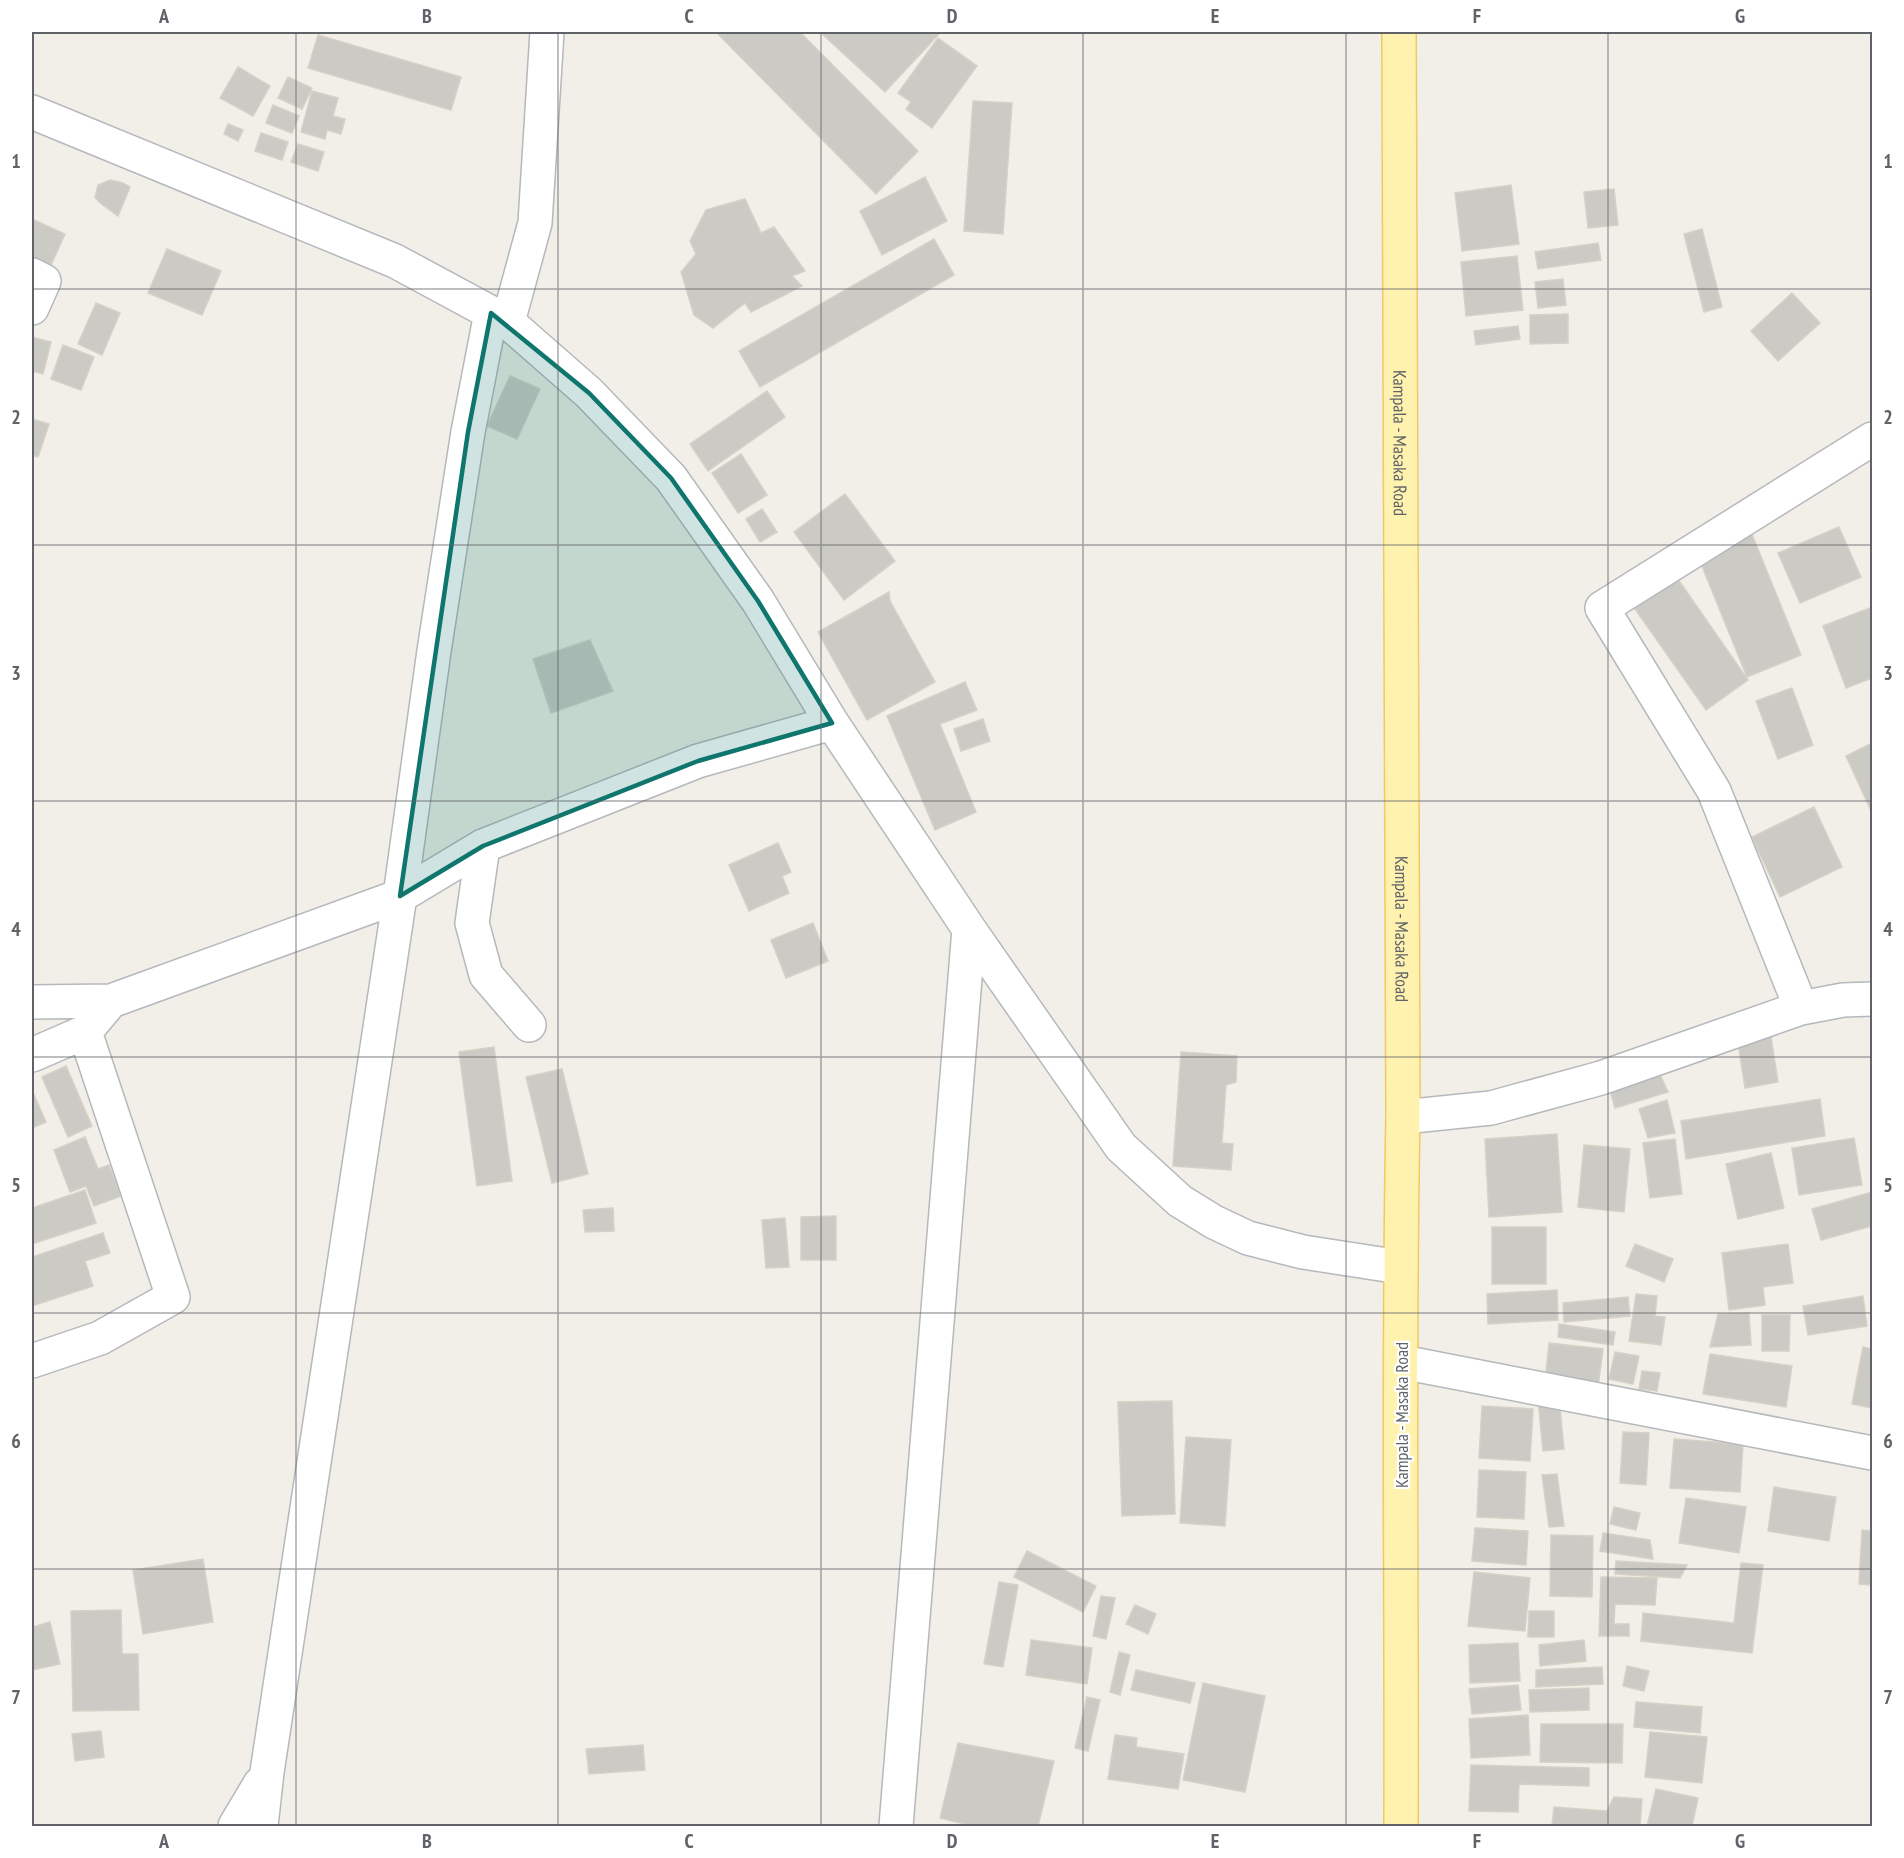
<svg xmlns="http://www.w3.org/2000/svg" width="1904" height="1858" font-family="'PT Sans Narrow',sans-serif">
<rect width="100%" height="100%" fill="#f1efe8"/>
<path fill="#cccac5" stroke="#d6d1c6" stroke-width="1.5" d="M716 32H800L918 151 876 194Z
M820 32H938L940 33 885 92Z
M318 35 461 77 451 110 308 68Z
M938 38 977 66 932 128 906 109 911 102 898 93Z
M238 67 270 86 253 116 220 98Z
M288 77 312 88 302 109 278 98Z
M312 91 338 98 333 116 345 119 341 134 327 130 325 139 301 132Z
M973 101 1012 103 1003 234 964 231Z
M273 105 299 116 292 133 266 123Z
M228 124 243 130 238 141 224 134Z
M261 133 288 142 282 160 255 151Z
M298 144 324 152 318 171 291 162Z
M925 177 947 221 882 255 860 211Z
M110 180 123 183 130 187 118 216 99 202 95 197 98 185Z
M1511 185 1519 244 1462 251 1455 193Z
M1614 189 1618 225 1588 228 1584 192Z
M745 199 761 233 774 227 805 271 792 276 802 286 751 312 745 303 713 328 694 315 681 272 696 254 690 241 706 210Z
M32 219 65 234 46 276 32 270Z
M1702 229 1722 307 1704 312 1684 234Z
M934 239 954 275 760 387 739 351Z
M1598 243 1601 260 1538 269 1535 252Z
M167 249 221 271 202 315 148 293Z
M1517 256 1523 310 1466 316 1461 262Z
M1563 279 1566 305 1538 308 1535 282Z
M1792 293 1820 323 1778 361 1751 331Z
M96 303 120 313 102 355 78 344Z
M1568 314V343L1530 344V315Z
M1518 326 1520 339 1476 345 1474 331Z
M32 337 51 342 43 374 32 371Z
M63 345 94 357 81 390 51 379Z
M510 376 540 389 517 439 487 426Z
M767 391 785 417 708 471 690 444Z
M32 419 49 424 38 457 32 455Z
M741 454 767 495 738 513 712 473Z
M845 494 895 561 844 600 794 532Z
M762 509 777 532 760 542 746 519Z
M1839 527 1861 577 1800 603 1778 553Z
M1751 532 1801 655 1747 677 1697 554Z
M1673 572 1748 680 1706 710 1630 602Z
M889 592 890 601 935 682 867 720 818 632Z
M1872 607V678L1846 688 1823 626Z
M590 640 613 691 551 713 533 659Z
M965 682 977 710 940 724 976 812 935 830 887 716Z
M1792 688 1813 745 1778 759 1756 701Z
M983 719 990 741 961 751 954 729Z
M1872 743V813L1846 756Z
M1814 807 1842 867 1780 897 1752 837Z
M778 843 791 872 782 876 789 893 749 911 729 865Z
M813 923 828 961 786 978 771 940Z
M1771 1037 1778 1082 1745 1088 1738 1043Z
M494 1047 512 1181 477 1186 459 1052Z
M1181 1052 1237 1056 1236 1082 1226 1085 1222 1143 1233 1144 1231 1170 1173 1166Z
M1655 1064 1668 1092 1615 1108 1607 1079Z
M66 1066 92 1126 68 1137 42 1077Z
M562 1069 588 1174 552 1183 526 1077Z
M32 1090 46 1122 32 1128Z
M1820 1099 1825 1136 1686 1159 1681 1121Z
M1667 1100 1675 1133 1648 1138 1639 1109Z
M1557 1134 1562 1212 1489 1217 1485 1139Z
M85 1137 98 1169 109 1165 121 1196 94 1206 86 1186 70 1192 54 1150Z
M1854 1138 1862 1185 1799 1195 1792 1148Z
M1675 1139 1682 1194 1650 1198 1643 1143Z
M1584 1145 1630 1149 1624 1212 1578 1207Z
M1771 1153 1784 1208 1738 1219 1726 1164Z
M85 1190 96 1223 32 1244V1208Z
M1872 1192V1226L1821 1240 1812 1209Z
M613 1208 614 1231 585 1232 583 1210Z
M836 1216V1260H801V1217Z
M785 1218 789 1267 766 1268 762 1220Z
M1492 1227H1546V1284H1492Z
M103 1233 110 1253 85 1261 93 1286 32 1306V1257Z
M1635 1244 1673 1259 1664 1282 1626 1266Z
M1788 1244 1793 1283 1763 1287 1765 1305 1729 1310 1722 1253Z
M1557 1290 1558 1320 1488 1324 1487 1294Z
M1636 1294 1657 1296 1655 1316 1665 1317 1661 1345 1629 1341Z
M1863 1296 1867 1326 1808 1335 1803 1306Z
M1628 1297 1630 1316 1564 1322 1563 1303Z
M1749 1313 1751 1345 1710 1347 1718 1314Z
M1762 1315H1790L1789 1351H1762Z
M1559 1324 1615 1332 1613 1345 1558 1337Z
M1549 1343 1603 1349 1598 1387 1545 1381Z
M1863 1347 1872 1349V1408L1852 1404Z
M1615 1352 1639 1356 1633 1384 1609 1379Z
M1710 1354 1792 1366 1786 1407 1703 1394Z
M1642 1371 1660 1373 1657 1391 1639 1389Z
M1559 1398 1564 1449 1543 1451 1538 1400Z
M1172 1401 1175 1514 1122 1516 1118 1402Z
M1482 1406 1533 1409 1530 1461 1479 1458Z
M1623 1432 1649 1433 1646 1485 1620 1483Z
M1186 1437 1231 1440 1225 1526 1180 1523Z
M1674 1439 1743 1444 1740 1492 1670 1488Z
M1479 1470 1526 1472 1524 1519 1477 1517Z
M1557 1474 1564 1526 1549 1527 1542 1475Z
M1774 1487 1836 1497 1829 1541 1768 1531Z
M1686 1498 1746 1507 1739 1553 1679 1543Z
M1614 1507 1640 1513 1636 1530 1610 1524Z
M1475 1528 1528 1531 1526 1565 1472 1561Z
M1862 1530 1872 1531V1585L1859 1584Z
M1603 1533 1650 1540 1653 1559 1600 1551Z
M1551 1535 1593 1536 1592 1597 1550 1596Z
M1027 1551 1096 1586 1083 1612 1014 1577Z
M203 1559 213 1622 143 1634 133 1570Z
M1616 1561 1687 1565 1680 1578 1615 1574Z
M1741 1563 1763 1565 1752 1653 1641 1641 1643 1613 1734 1623Z
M1474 1572 1530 1578 1525 1631 1468 1626Z
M1601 1577 1657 1578 1655 1605 1615 1604 1614 1624H1629V1636H1599Z
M999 1582 1018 1585 1003 1667 984 1664Z
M1101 1596 1115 1598 1106 1639 1093 1636Z
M1135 1605 1156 1614 1148 1634 1126 1624Z
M121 1610 122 1654H138L139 1710 73 1711 71 1611Z
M1529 1611H1554V1637H1528Z
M50 1622 60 1664 32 1670V1627Z
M1031 1640 1092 1648 1087 1684 1026 1675Z
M1584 1640 1586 1661 1540 1666 1539 1645Z
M1518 1643 1520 1681 1470 1683 1469 1645Z
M1119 1652 1130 1655 1120 1695 1110 1692Z
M1627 1666 1649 1671 1644 1691 1623 1686Z
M1602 1667 1603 1684 1536 1687V1670Z
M1136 1670 1195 1683 1190 1703 1131 1690Z
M1203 1683 1265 1696 1245 1792 1183 1780Z
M1518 1685 1521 1710 1472 1714 1469 1689Z
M1589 1688V1710L1530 1712 1529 1690Z
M1087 1697 1100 1700 1088 1751 1075 1748Z
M1636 1702 1702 1707 1700 1733 1634 1727Z
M1528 1715 1530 1755 1471 1758 1469 1719Z
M1541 1724H1623L1622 1763 1540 1762Z
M101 1731 104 1757 75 1761 72 1734Z
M1650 1732 1707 1737 1702 1783 1645 1777Z
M1115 1735 1137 1738 1136 1747 1184 1754 1178 1789 1108 1779Z
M958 1743 1054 1761 1038 1826H973L940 1818Z
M643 1745 645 1770 589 1774 586 1749Z
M1471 1765 1589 1768V1786L1519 1784 1518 1812 1469 1811Z
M1656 1789 1698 1798 1692 1826H1647Z
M1614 1797 1642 1799 1640 1826H1552L1554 1807 1607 1811Z"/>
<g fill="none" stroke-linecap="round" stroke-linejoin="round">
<g stroke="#b5b8bc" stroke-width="36">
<path id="minor" d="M32 112 395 261 508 322 589 393 671 478 758 601 832 723 969 929 1121 1147 1180 1201 1214 1222 1248 1238 1303 1252 1400 1267
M32 275 44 281 32 308
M508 322 535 223 547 32
M483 846 472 923 486 975 529 1025
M32 1002 111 1001 400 896 483 846 698 761 832 723
M1801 1008 1714 791 1602 608 1872 439
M32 1055 85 1032
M1403 1117 1491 1108 1601 1078 1801 1008 1843 1000 1872 999
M32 1361 100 1338 173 1297 85 1032 111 1001
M1402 1362 1872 1453
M235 1826 260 1784
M261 1826 267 1772 400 896 434 651 468 432 491 313
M896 1826 969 929"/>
</g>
<g stroke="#f2c960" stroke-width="36">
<g id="major">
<path id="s1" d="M1399 32 1403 1117C1398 1353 1402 1590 1401 1826"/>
</g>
</g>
<use href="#minor" stroke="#fff" stroke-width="33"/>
<use href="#major" stroke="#fff2af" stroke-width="33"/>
</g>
<path fill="#0f766e" fill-opacity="0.2" stroke="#0f766e" stroke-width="4.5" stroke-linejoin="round" d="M491 313 589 393 671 478 758 601 832 723 698 761 483 846 400 896 468 432Z"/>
<path fill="none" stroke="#5f6368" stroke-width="1.5" stroke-opacity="0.55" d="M296 32V1826M558 32V1826M821 32V1826M1083 32V1826M1346 32V1826M1608 32V1826M32 289H1872M32 545H1872M32 801H1872M32 1057H1872M32 1313H1872M32 1569H1872"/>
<g text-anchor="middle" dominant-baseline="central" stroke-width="4.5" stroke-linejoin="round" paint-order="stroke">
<g font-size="18" fill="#5f6368" stroke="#fff">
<text stroke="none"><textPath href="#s1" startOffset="411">Kampala - Masaka Road</textPath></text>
<text stroke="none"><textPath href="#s1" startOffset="897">Kampala - Masaka Road</textPath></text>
<text transform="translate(1401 1415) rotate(-90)">Kampala - Masaka Road</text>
</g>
</g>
<rect width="1904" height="1858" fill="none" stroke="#ffffff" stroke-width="66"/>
<rect x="33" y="33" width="1838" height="1792" fill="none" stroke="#5f6368" stroke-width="2"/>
<g font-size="20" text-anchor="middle" font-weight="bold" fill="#5f6368">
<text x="164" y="23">A</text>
<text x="427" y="23">B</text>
<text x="689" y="23">C</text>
<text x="952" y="23">D</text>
<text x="1215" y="23">E</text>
<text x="1477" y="23">F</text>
<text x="1740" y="23">G</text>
<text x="16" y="168">1</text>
<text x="1888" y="168">1</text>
<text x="16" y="424">2</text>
<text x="1888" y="424">2</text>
<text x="16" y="680">3</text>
<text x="1888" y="680">3</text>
<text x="16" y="936">4</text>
<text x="1888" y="936">4</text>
<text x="16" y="1192">5</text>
<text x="1888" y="1192">5</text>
<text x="16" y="1448">6</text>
<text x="1888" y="1448">6</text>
<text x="16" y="1704">7</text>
<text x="1888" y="1704">7</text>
<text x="164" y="1848">A</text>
<text x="427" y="1848">B</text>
<text x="689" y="1848">C</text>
<text x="952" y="1848">D</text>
<text x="1215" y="1848">E</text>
<text x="1477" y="1848">F</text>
<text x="1740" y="1848">G</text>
</g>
</svg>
